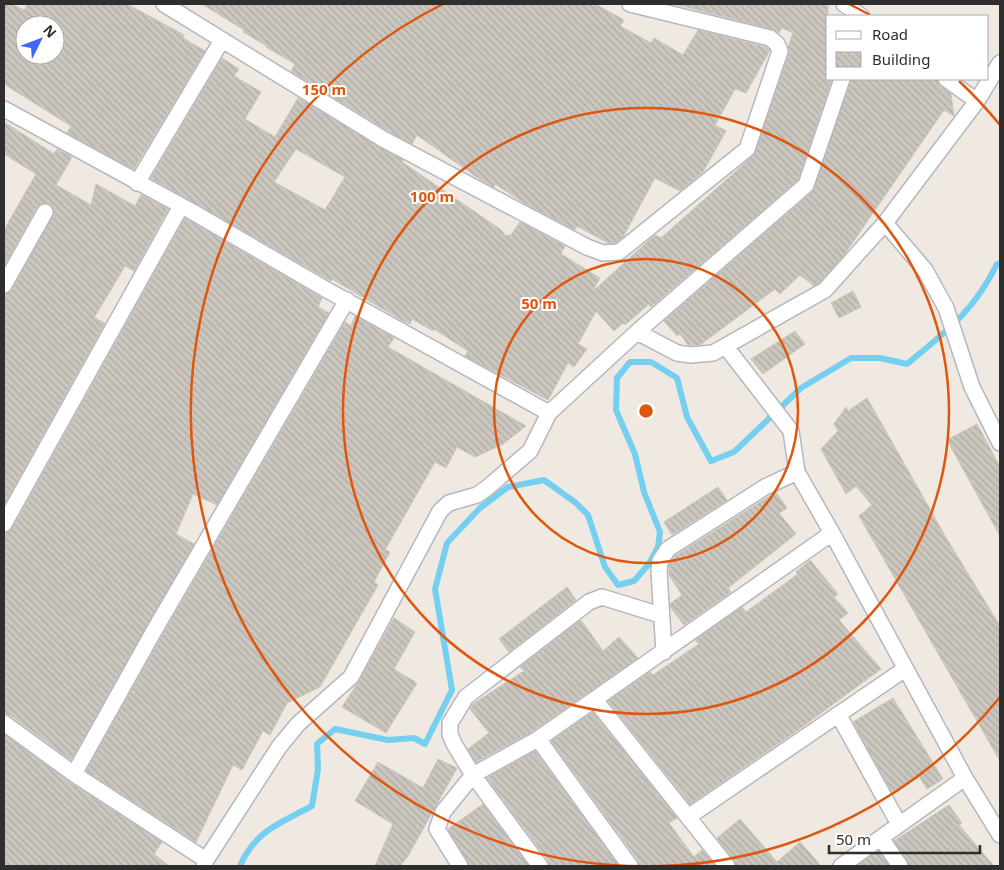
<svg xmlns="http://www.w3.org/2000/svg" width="1004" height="870" font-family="'Noto Sans',sans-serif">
<defs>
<pattern id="building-back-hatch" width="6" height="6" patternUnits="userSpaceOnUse" patternTransform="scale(1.25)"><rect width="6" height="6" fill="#cbc7bf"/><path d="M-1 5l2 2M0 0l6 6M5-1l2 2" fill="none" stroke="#afaba4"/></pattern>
</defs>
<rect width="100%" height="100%" fill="#efe9e1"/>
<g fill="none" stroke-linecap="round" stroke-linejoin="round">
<path stroke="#75cff0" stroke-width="6" d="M240 866C255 831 280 823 312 806L318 769 317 744 335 729 388 740 414 738 425 744 452 690 435 589 447 543 480 508 508 487 544 480 576 503 588 515 605 567 618 585 634 581 649 564 658 547 660 532 644 492 635 454 616 410 617 378 630 362H651L677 378 687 417 711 461 734 452 801 388 851 358H880L907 364C947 331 974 311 997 264L1000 263"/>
</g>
<path fill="url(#building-back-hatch)" stroke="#cbc5ba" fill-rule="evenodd" d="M4 4H11L24 10 28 4H127L184 35 183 38 205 51 134 169 67 133 71 126 4 84ZM25 25H55V55H25Z
M202 4H595L624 20 620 26 651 43 654 38 683 55 698 30 766 47 770 50 746 93 735 89 715 125 726 131 703 172 680 191 655 178 623 237 615 243H608L577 226 575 230 526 204 495 184 494 187 478 178 417 135 412 144 388 131 291 71 295 64 266 47 267 46 243 32 244 30Z
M674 4H828V79H832L798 180 651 307 649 304 625 325 623 323 614 331 596 311 578 344 587 349 574 367 568 363 548 400 465 356 468 351 434 329 433 331 412 319 410 324 403 321 332 279 331 281 151 178 222 58 239 69 234 76 261 92 245 119 275 137 298 98 403 160 402 162 500 229 506 236 507 235 510 236 520 222 565 246 561 254 600 278 592 292 655 235 661 238 753 156 789 54 788 47 793 33 782 28 779 33 772 29ZM296 149 345 177 325 210 274 182Z
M851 79H937L940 86 951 94 954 116 944 110 844 255 819 283 814 286 800 275 780 294 775 289 700 345H688L680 334 677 336 664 321 812 192Z
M4 122 54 154 57 149 72 157 56 185 91 205 96 184 135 206 141 195 168 209 134 271 125 266 94 318 105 323 4 505V294L12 290 54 212 49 204 44 203 37 207 4 266V230L36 174 4 154Z
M185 218 322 298 318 307 329 313 217 505 193 494 176 534 194 544 71 760 10 715 4 714V533L12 529Z
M853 291 861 307 839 318 831 303Z
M355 316 394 338 388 347 526 426 503 444 475 457 457 447 446 468 435 462 385 550 390 552 374 582 378 585 320 687 287 703 270 735 263 731 242 770 233 765 196 842 86 771 163 634 345 322 351 326Z
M795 331 805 344 763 374 751 359Z
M867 398 948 541 1000 626V761L859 516 872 505 856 486 846 494 821 449 838 431 834 424 846 407 848 411Z
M977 424 1000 467V536L947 440Z
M718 487 727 500 672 535 664 522Z
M776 492 787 508 779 513 796 534 728 588 731 592 684 625 671 608 670 604 682 595 669 575V564L675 556Z
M810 560 838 594 834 597 848 613 839 620 881 669 798 730 690 804 608 701 650 672 653 675 699 644 695 640 742 607 746 612 798 574 796 572Z
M567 587 576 600 509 652 499 639Z
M394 618 415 632 394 669 417 683 386 733 342 707 359 681Z
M581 620 603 651 619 637 638 658 533 731 476 762 468 749 489 733 470 709 473 704 524 671 520 667Z
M893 698 943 779 927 789 919 776 892 792 853 722Z
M593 712 677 818 669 823 694 857 702 850 715 866H639L638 860 551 741Z
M4 734 69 782 162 842 154 854 169 866H4Z
M535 751 619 866H549L548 860 487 778Z
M438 759 457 768 408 856 400 866H375L393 824 355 801 378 762 423 788Z
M483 804 529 866H469L448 829Z
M949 805 962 823 959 825 994 866H909L894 841Z
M740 819 777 862 800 842 821 866H736L734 860 717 838Z
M879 851 889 866H857L872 855Z"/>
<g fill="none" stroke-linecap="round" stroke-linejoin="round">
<g stroke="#b4b7c1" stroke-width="18">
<path id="minor" d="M164 4 383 139 587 247 603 253 619 252 747 149 780 51 777 44 770 38 630 4
M844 4 861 16
M946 79 977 101
M4 109 191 211 327 290 549 413
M137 183 222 40
M885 223 925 270 946 308 972 387 1000 443
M4 285 45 212
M637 332 677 353 691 355 713 353 825 290 885 223 977 101 1000 63
M726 347 791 431 797 472 832 533 965 778 1000 835
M4 524 181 206
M664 652 659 572 660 561 668 549 765 487 797 472
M595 700 727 866
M838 714 899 824
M4 723 74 774 206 860
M538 739 630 866
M74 774 155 629 347 300
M688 817 905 669
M881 838 900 866
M204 866 206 860 279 747 298 724 351 677 440 511 449 503 477 495 487 488 530 451 549 413 637 332 806 185 842 79
M460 866 437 829 443 812 473 775 538 739 832 533
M540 866 473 775 454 744 450 734V723L466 697 589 602 602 597 660 615
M841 866 965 778"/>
</g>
<use href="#minor" stroke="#fff" stroke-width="15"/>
</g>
<g fill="none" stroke="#df570e" stroke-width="2.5">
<circle cx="646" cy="411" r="152"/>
<circle cx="646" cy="411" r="303"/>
<path d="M1000 697A455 455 0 1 1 443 4M849 4A455 455 0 0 1 870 15M959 81A455 455 0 0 1 1000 125"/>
</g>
<circle cx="646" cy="411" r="8" fill="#df570e" stroke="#fff" stroke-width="2.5"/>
<g font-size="15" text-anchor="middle" font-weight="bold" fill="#df570e" stroke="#fff" stroke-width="4" stroke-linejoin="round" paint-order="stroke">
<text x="324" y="95">150 m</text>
<text x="432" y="202">100 m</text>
<text x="539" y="309">50 m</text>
</g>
<rect width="1004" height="870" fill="none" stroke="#2e2e2e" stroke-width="10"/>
<rect x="826" y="15" width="162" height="65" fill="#ffffff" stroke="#ababab"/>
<rect x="836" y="31" width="25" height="8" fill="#ffffff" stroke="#ababab"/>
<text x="872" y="40" font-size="15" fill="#2e2e2e">Road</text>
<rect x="836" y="52" width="25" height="15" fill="url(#building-back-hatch)" stroke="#ababab"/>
<text x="872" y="65" font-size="15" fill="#2e2e2e">Building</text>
<g transform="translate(40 40) rotate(48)"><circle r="24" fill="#ffffff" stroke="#ababab"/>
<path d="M0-4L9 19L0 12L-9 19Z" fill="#4264fb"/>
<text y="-8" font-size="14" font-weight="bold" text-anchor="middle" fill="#2e2e2e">N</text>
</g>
<path d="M829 845v8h151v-8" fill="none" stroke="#2e2e2e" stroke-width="2.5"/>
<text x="836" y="845" font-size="15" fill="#2e2e2e" stroke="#ffffff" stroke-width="4" paint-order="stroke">50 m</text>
</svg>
